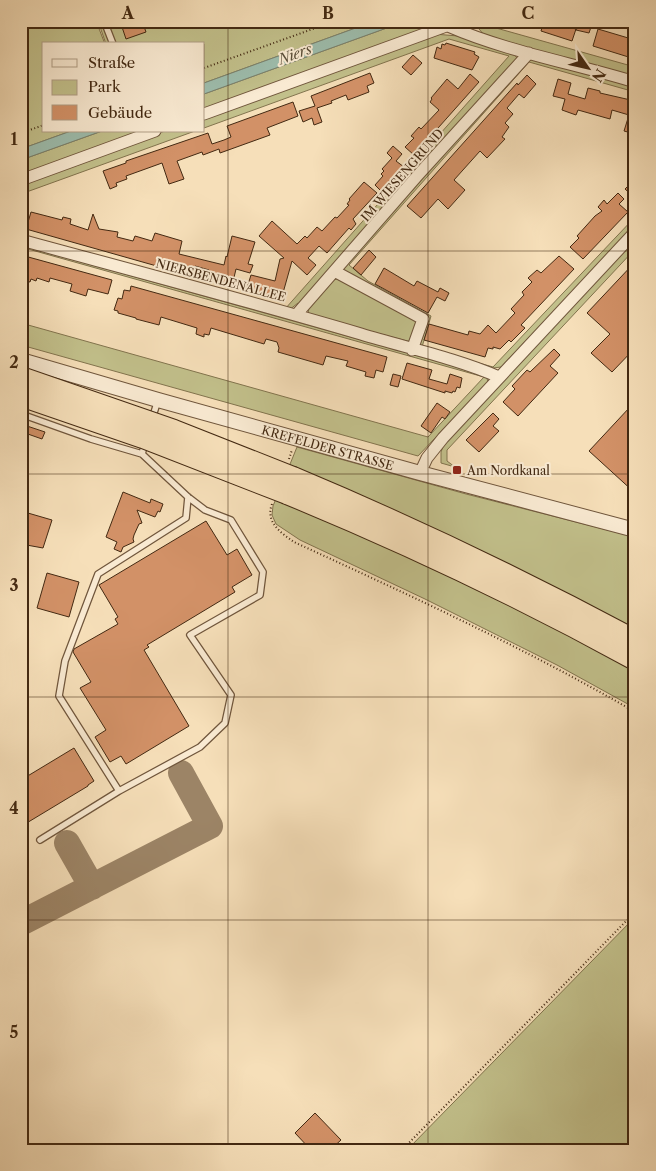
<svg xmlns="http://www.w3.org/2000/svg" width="656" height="1171" font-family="'Libre Caslon Text',serif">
<rect width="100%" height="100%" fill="#f6dfb9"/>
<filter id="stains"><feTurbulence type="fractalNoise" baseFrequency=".004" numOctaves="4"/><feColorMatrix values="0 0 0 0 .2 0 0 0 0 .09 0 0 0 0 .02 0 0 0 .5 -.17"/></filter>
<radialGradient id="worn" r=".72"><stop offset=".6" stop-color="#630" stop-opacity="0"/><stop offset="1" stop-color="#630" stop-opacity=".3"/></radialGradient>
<path fill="#c2c08b" stroke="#82744e" d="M21 21H96L105 44H44V131H71L21 149Z
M98 21H375L204 83V44H106Z
M406 21H451L204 110V94Z
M481 21H500L489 26 635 67V79L485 36 479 29Z
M434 34 458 36 512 52 517 58 301 306 298 303 289 310 285 309 509 56 449 39 204 128V117Z
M534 58 635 87V92L529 62 349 265 368 281 431 316 422 347 493 367 635 217V225L501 367 493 368 418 347 426 319 344 271 343 268 527 61Z
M102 131H145L21 176V160Z
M165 131H195L21 194V184Z
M635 240V249L447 450V461L455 467 441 463V452L444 444Z
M21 245 483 374 486 375 488 382 418 456 21 345V323L428 437 484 377 21 247Z
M337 279 416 321 417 323 411 342 308 315 309 306 332 280Z
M297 447 466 494 635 537V708L557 665 425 599 300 540 276 524 272 515 273 506Z
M635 917V1150H407Z"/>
<path fill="#9dbdad" stroke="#79826f" d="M375 21H406L204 94V83Z
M71 131H102L21 160V149Z"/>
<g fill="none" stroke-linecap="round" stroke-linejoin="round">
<path stroke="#9c8466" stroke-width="26" d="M67 843 92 887
M21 923 210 826 181 773"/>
</g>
<path fill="#d29167" stroke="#432912" d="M120 21H142L146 32 126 39Z
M544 21H561L560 25 576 29 572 41 541 31Z
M578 21H593L589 33 576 30Z
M598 29 635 40V59L593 46Z
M446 43 475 52 474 54 479 57 472 70 434 58 437 47 441 49 442 44 445 45Z
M413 55 422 63 411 75 402 67Z
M370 73 374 83 367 86 369 92 348 100 346 95 331 101 332 103 317 108 322 122 314 125 312 118 303 122 299 111 315 106 311 96Z
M470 74 479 82 414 155 405 147 414 138 411 136 419 127 421 129 439 110 430 102 432 99 431 98 447 79 458 89Z
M527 75 536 84 524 98 519 94 507 108 513 114 505 123 509 127 502 137 505 139 487 158 480 151 454 180 465 190 448 209 438 199 421 218 407 206 517 83 518 85Z
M558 79 571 83 568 94 585 99 588 88 600 91V93L635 101V134L624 131 629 115 612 110 610 119 578 110 576 115 562 110 565 99 553 96Z
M293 102 298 116 267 128 270 135 220 153 219 149 203 155 202 152 177 161 184 179 169 184 162 163 126 176 127 179 116 183 117 186 110 189 103 171 126 163V161L208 133 212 144 224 140 231 137 227 126Z
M393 146 402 154 396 161 404 167 381 191 375 185 383 176 381 174 384 171 382 169 392 158 387 153Z
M635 179V198L625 189Z
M364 182 377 193 353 219 356 224 351 230 349 228 327 253 319 246 308 258 316 265 307 275 292 261 281 300 246 291 251 275 275 281 280 259 284 258 259 236 272 221 297 244 305 236 307 238 317 227 322 231 335 217 337 218 349 205 347 204 350 200 349 199Z
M618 193 624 199 619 204 628 212 583 259 570 247 579 238 577 236 595 216 602 211 598 207 604 200 607 204Z
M31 212 62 220 63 217 71 219 70 224 88 230 93 214 99 229 118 232 117 237 133 241 135 236 152 241 155 233 182 241 179 254 224 265 226 256 227 257 232 236 255 242 248 264 253 265 250 273 236 269 232 286 207 279 209 270 195 266 192 276 26 229Z
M369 250 376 257 361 275 353 268Z
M21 255 112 280 108 294 88 289 86 296 70 291 72 284 50 278 49 282 37 278 36 281 31 279 30 282 21 280Z
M559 256 574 269 521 325 525 328 511 342 509 340 500 349 493 347V349L488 348 485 357 424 340 429 324 468 335 469 331 480 334 488 325 496 333 515 313 511 309 524 295 522 292 532 282 528 278 537 270 541 273Z
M635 262V348L612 372 591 353 610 334 587 313Z
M384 268 414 286 417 281 438 292 440 288 449 293 445 301 437 297 428 313 375 284Z
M131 286 387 357 383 372 376 370 374 378 365 376 366 372 346 366 348 361 326 356 323 365 278 352 279 348 277 342 266 339 264 344 211 328 209 335 204 334V337L196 334 197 328 161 317 159 325 136 319V318L118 313V311L114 310 118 298 122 299 124 290 130 291Z
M554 349 560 355 550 366 558 373 518 416 503 402 515 389 512 386 527 370 530 372Z
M407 363 432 370 429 379 447 384 450 374 462 378 460 388 457 387 455 392 453 391 452 393 445 391V393L402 379Z
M393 374 401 376 398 387 390 385Z
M437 403 450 412 445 419 442 417 431 433 421 426Z
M630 407 635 412V493L589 451Z
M493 413 499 419 493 426 499 431 479 452 466 440Z
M27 426 45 432 42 439 25 433Z
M123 492 150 503 151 499 163 504 160 512 158 511 155 517 137 510 142 523 139 524 134 535 133 539 134 542 123 547 121 552 114 549 117 542 106 537Z
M21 511 52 520 43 548 21 544Z
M206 521 227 555 237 549 252 575 232 587 235 592 147 645 149 647 144 650 189 726 126 764 121 756 110 762 95 737 106 730 80 688 91 682 73 652 74 649 118 624 115 619 118 617 99 585Z
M47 573 79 582 69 617 37 608Z
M74 748 94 781 88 785V786L25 824 21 818V780Z
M315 1113 341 1140 330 1150H311L295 1133Z"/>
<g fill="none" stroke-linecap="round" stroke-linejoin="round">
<g stroke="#70563c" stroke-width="8">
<path id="service" d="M104 21 113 44
M21 414 91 439 142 454
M152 419 158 400
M119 791 59 696 65 661 98 574 186 518 188 497
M40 840 119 791 200 747 225 723 231 695 190 635 260 595 263 572 231 520 205 510 188 497 142 454 145 443"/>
</g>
<g stroke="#70563c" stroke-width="13">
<path id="minor" d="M448 26C508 52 573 63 635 82
M204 114 460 21
M21 180 155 131
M21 240C135 271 249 301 361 334 407 348 455 358 499 377
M336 272 423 319 412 350
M296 315 418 175 529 53
M420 473 427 458 443 438 635 232"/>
</g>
<g stroke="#70563c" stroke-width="16">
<g id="tertiary">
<path id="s1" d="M21 360 158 400 420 473 635 530"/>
</g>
</g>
<g stroke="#432912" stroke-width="22">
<path id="motorway" d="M293 477C410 526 523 580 635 640
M287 494C406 543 522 598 635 660"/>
</g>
<path stroke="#432912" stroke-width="2" stroke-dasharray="1 2.5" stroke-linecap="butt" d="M204 68 335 21
M21 133 44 125
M289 459 292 450
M272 504C265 522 281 533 294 542 409 595 525 648 635 712
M402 1150 635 912"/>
<use href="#service" stroke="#f9ead2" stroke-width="5.5"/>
<use href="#minor" stroke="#f9ead2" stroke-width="11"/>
<use href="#tertiary" stroke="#f9ead2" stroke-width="14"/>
<use href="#motorway" stroke="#f6dfb9" stroke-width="20"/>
<g stroke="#432912" stroke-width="22" stroke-linecap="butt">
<path id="motorway-bridge" d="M21 377 174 430 293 477
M21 396 143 438 287 494"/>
</g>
<use href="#motorway-bridge" stroke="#f6dfb9" stroke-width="20"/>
</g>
<path fill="none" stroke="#432912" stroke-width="1" stroke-opacity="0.55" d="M228 21V1150M428 21V1150M21 251H635M21 474H635M21 697H635M21 920H635"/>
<rect fill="#8f2418" stroke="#f9ead2" stroke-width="2" x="452" y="465" width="10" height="10" rx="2.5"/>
<g text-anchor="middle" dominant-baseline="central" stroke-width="4" stroke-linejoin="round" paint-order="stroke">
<g font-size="12" fill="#432912" stroke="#f9ead2">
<text transform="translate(402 175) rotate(-49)">IM WIESENGRUND</text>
<text transform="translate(221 280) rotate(15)">NIERSBENDENALLEE</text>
<text stroke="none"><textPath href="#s1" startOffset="319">KREFELDER STRASSE</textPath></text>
</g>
<g font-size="12" fill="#432912" stroke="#f9ead2" text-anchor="start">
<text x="467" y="470">Am Nordkanal</text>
</g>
<g font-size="14" font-style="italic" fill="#5a4e39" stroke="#f9ead2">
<text transform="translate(295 54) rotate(-20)">Niers</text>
</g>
</g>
<rect width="656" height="1171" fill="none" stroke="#f6dfb9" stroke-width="55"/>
<rect x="42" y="42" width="162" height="90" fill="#f9ead2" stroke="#b09d85"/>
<rect x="52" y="59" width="25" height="8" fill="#f9ead2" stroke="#b09d85"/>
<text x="88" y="68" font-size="15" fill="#432912">Straße</text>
<rect x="52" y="80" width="25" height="15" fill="#c2c08b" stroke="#b09d85"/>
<text x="88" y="92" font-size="15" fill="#432912">Park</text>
<rect x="52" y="105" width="25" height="15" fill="#d29167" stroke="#b09d85"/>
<text x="88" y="118" font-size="15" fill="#432912">Gebäude</text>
<g transform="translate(588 68) rotate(124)" stroke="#f9ead2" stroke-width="4" paint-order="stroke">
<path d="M0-4L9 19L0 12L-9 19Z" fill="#432912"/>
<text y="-8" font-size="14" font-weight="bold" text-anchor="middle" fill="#432912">N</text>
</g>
<rect x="28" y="28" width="600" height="1116" fill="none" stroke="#432912" stroke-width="2"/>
<g font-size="16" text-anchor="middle" font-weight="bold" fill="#432912">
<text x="128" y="19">A</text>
<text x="328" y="19">B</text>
<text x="528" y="19">C</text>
<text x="14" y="145">1</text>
<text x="14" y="368">2</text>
<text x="14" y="591">3</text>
<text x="14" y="814">4</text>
<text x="14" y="1038">5</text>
</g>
<rect width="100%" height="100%" filter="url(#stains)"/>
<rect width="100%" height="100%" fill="url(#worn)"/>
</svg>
